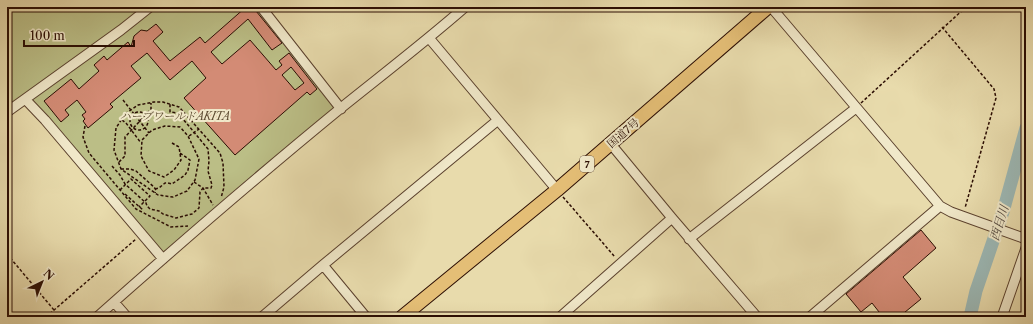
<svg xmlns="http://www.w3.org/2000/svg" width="1033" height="324" font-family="'Libre Caslon Text','Noto Serif JP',serif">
<rect width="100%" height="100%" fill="#e8dbac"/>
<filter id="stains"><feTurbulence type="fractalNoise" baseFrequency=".005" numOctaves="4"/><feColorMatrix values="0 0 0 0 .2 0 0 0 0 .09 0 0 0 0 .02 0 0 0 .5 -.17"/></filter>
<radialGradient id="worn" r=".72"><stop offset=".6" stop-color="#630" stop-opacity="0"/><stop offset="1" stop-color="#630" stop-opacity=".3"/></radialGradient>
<path fill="#bbbe86" stroke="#736644" d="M7 7H144L117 29 7 108Z
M155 7H257L337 109 163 256 31 100 118 36Z"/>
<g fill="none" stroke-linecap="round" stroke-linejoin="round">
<path stroke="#9cb8b5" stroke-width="13" d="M970 317 976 291 1003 212 1026 128"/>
</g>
<path fill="#d38b75" stroke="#2b0d03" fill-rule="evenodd" d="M246 7H255L256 11 282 43 272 50 248 19 211 52 222 64 250 40 276 70 282 65 279 61 289 53 317 89 310 95 307 92 235 155 184 98 206 78 192 61 170 80 147 53 131 66 141 78 110 104 113 107 88 128 83 121 85 119 82 115 86 112 77 100 65 110 69 115 61 122 44 101 71 79 79 89 99 71 94 65 104 56 107 60 128 42 131 47 134 36 141 30 147 31 156 24 163 32 153 41 170 61 200 37 205 43ZM291 67 304 83 295 90 282 75Z
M921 230 936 248 903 277 921 299 899 317H883L872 303 861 312 846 294Z"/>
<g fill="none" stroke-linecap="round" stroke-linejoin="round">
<g stroke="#5a402d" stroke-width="11">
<path id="minor" d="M261 7 341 109
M771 7 940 206 951 212 1026 239
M429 38 557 190
M25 99 45 120 163 259
M7 112 121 30 150 7
M610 143 672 218 757 317
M689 239 856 108
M323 265 366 317
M114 302 127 317
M97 317C177 246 258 176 341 108 382 75 425 42 465 7
M262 317 323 265 498 120
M560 317 672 218
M810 317 940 206
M1002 317 1026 248"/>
</g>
<g stroke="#2b0d03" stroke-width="15">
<path id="highway" d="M402 317 557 190 768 7"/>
</g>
<path stroke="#2b0d03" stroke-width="1.5" stroke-dasharray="3 2" stroke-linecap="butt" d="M942 27 994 89 996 98 965 208
M123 100 149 133
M861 103 966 7
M130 121a9 9 0 1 1 18 0a9 9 0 1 1-18 0Z
M122 120 126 123 141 143
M85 126 83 137 89 153 136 209 171 227 188 226
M189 136 199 129
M172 143 179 147 181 160 174 170 164 177 149 171 141 156 142 140 152 130 165 126 180 127 188 136 199 159 195 180 187 191 173 197 158 195 121 169 114 150 116 128 125 114 138 105 154 102H163L179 107 220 153 223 163 224 187 221 198
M119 162 125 156V137L151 109V103
M112 166 120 175 125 184 146 203 147 206 150 209 159 211 163 214 176 218 192 214 199 208 200 192 203 188H211L212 185 208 171 209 161 208 149 178 113 170 112V104
M121 169H130L136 171 154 187 156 190 155 193
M194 182 203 188 213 205
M155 189 159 188 165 183H168L172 184 185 175 188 170 190 160 180 153
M120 190 131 179 150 196 139 207
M125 194 143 210
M563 197 615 257
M7 254 54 310
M46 317 136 239"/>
<use href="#minor" stroke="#f0e8c9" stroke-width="9"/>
<use href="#highway" stroke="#e4be76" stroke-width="13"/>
</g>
<g text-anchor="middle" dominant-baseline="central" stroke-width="4" stroke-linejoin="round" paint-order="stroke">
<rect fill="#f0e8c9" stroke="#664f3e" stroke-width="1" x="580" y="156" width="14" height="16" rx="3"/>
<g font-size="10" font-weight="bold" fill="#2b0d03">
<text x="587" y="164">7</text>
</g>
<g font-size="11" font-style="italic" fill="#5d4b31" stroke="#f0e8c9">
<text x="175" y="116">ハーブワールドAKITA</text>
</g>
<g font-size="11" fill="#2b0d03" stroke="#f0e8c9">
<text transform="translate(623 133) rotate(-41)">国道7号</text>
</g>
<g font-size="12" font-style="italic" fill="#534941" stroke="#f0e8c9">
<text transform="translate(999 223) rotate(-73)">西目川</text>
</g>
</g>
<rect width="1033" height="324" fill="none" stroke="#e8dbac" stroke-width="24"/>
<rect x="8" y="8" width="1017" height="308" fill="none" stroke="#2b0d03" stroke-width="2"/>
<rect x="12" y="12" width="1009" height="300" fill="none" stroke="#2b0d03"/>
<g transform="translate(42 282) rotate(43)" stroke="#f0e8c9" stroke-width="3" paint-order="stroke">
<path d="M0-3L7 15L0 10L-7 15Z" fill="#2b0d03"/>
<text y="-6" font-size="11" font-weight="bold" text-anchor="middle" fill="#2b0d03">N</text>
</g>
<path d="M24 40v6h110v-6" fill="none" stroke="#2b0d03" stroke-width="2"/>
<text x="30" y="40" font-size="12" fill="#2b0d03" stroke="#f0e8c9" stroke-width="3" paint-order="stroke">100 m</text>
<rect width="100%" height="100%" filter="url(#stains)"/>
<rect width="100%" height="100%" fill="url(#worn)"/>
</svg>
